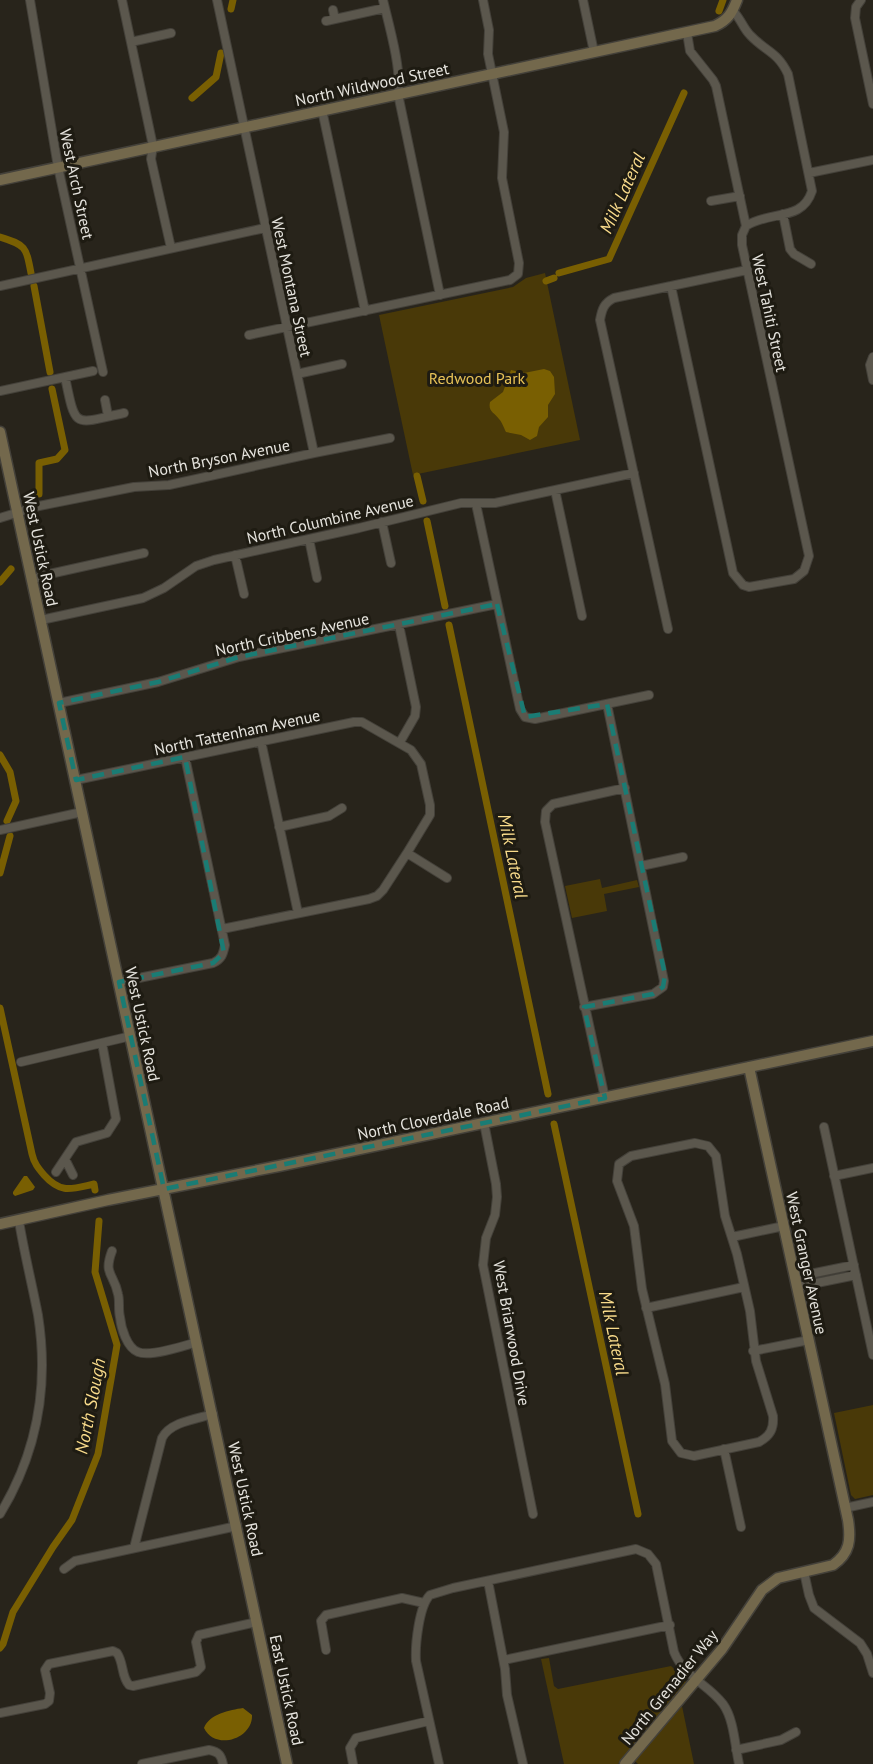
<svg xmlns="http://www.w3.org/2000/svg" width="873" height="1764" font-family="'PT Sans',sans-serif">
<rect width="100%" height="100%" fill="#28241b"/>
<path fill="#493908" d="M545 273 580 440 413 475 379 315 513 287 526 278Z
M600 879 602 888 637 880 639 887 604 894 607 911 572 918 565 886Z
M873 1405V1495L855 1499 851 1495 834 1413Z
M549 1658 554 1686 558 1689 671 1666 685 1679 686 1684 618 1764H564L541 1659Z
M682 1706 694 1764H638L635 1761Z"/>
<path fill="#795f02" d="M544 369 550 371 554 377 555 394 548 405V417L539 427 537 436 530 440 521 435 506 432C504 428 502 422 499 419 494 412 488 412 490 402L503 392 511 370 524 373Z
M24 1176H27L35 1187 33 1190 15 1196 13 1194V1192Z
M243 1708 252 1715C253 1739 215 1751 204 1728 209 1714 230 1710 243 1708Z"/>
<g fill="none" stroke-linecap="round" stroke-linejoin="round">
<path stroke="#795f02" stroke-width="7" d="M231 9 233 0
M719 11 723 0
M192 98 216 77 221 53
M0 237C26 245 26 247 31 273
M559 273 609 259 684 93
M546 281 554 278
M34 286 50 372
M417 476 423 501
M39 494V463L57 459 65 450 52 389
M427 521 445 606
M0 582 11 569
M449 625 548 1094
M0 755 10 772 16 801 7 821
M0 873 10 836
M0 1008 32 1154C34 1163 38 1168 44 1175 61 1194 71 1189 94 1184L95 1190
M554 1124 638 1514
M0 1648 3 1644 13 1612 53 1547 72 1520 98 1454 117 1345 95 1272 99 1221"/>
<g stroke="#44413a" stroke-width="10">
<path id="street" d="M30 0 58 167 103 372
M122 0 153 146 151 159 171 248
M217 0 314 453
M383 0C389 25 402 70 398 94L440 295
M583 0 594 52
M861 0 856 7 855 18 873 104
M333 10 335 19
M733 11C741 19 743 28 750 35 766 52 777 51 788 74L812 191C802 222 771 210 746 226
M326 21 385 8
M131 42 171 33
M322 110 365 311
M809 173 873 160
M711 201 740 196
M783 214 790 249 794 254 811 264
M0 286 265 228
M671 286 733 573 743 585 749 587 794 579 804 571 809 556 742 245V235L746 226 716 86 713 80 690 51 687 33
M249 335 510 280 518 274 519 263 502 178 504 132 488 54 489 30 483 0
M873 357 870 365 873 380
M297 374 342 364
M65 377C76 430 73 424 124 413
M0 391 93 371
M105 400 108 416
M555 490 582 616
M476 504 520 709 525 717 535 719 649 695
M0 518 39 506 134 487 169 485 314 453 390 438
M382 522 391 563
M309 539 317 578
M235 555 244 594
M32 580 45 575 144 553
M41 620 143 598 164 588 196 566 214 560 359 528 461 503H495L634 473
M399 625 416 707 415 716 400 742
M668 629 600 320C602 309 604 303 614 298L747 270
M59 703 158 682 239 657 497 604
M261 741 298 913
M76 780 354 722H362L411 750 421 764 430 805V815L407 853
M279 827 329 816 342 808
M0 830 82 812
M641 866 683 857
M222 929 369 899 377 896 383 890 407 853 447 878
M119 982 213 963C222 959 223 954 225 945L185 757
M584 1007 653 994 663 987 664 981 607 704
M21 1062 131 1036
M605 1098 545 822 546 811 553 804 625 788
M484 1123 496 1184 497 1197 495 1215 486 1238 483 1265 533 1514
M824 1127 873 1355
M695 1143 708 1146 716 1156 725 1216 737 1254 750 1311 756 1361 773 1416C774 1429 770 1436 759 1442L694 1456 681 1453 672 1441 665 1384 642 1289 634 1226 617 1181 619 1164 631 1156Z
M65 1159 73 1175
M56 1172 76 1142 107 1133 116 1119 102 1043
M834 1176 873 1168
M732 1237 784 1226
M112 1251C103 1275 114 1273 118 1294 120 1301 118 1309 120 1317 121 1328 127 1348 138 1352 150 1357 184 1346 197 1342
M795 1277 854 1265
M797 1287 856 1275
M646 1308 744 1287
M753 1351 809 1340
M724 1449 741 1527
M845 1508 873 1502
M0 1514C37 1453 49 1385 38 1315 32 1284 24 1252 19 1221
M134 1548 162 1438C170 1422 196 1419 213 1414
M64 1569 75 1561 237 1526
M804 1572 809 1595 814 1608 860 1643 867 1654 873 1673
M488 1581 505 1669 507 1695 523 1764
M326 1650 321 1621 326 1615 402 1598 424 1603
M504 1660 670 1625
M0 1713 45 1704 49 1701 50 1693 45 1670 49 1664 113 1651 117 1653C124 1663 121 1676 129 1685L133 1686 196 1672 201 1667 196 1642 199 1635 257 1622
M736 1750 781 1740 796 1732
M142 1764 209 1750C219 1752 221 1755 223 1764
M353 1764 350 1748 356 1738 429 1721
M439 1764 416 1661C415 1645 419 1606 430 1595L453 1588 636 1549 648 1554 656 1564 674 1652C684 1677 708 1684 723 1704 734 1719 735 1746 739 1764"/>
</g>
<g stroke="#44413a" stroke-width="13">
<path id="secondary" d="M0 180 715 26C728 20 732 13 737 0
M0 432 287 1764
M0 1224 108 1200 279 1166 873 1041
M625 1764 722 1649 762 1590 778 1578 833 1565C850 1553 851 1540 848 1520L749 1067"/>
</g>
<use href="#street" stroke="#5b574d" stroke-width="8"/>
<use href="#secondary" stroke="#73684c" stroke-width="10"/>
</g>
<path fill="none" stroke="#1a7c74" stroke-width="4.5" stroke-dasharray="12 8" stroke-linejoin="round" d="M497 604 525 717 607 704 665 975 663 987 653 994 584 1007 605 1098 164 1189 119 982 213 963 224 953 185 757 76 780 59 703 158 682 239 657Z"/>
<g text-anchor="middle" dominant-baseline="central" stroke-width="6" stroke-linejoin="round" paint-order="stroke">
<g font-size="16" fill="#e6e4de" stroke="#1e1b12">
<text transform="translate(372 84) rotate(-12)">North Wildwood Street</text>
<text transform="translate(77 184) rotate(78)">West Arch Street</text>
<text transform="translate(292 287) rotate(78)">West Montana Street</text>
<text transform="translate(770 313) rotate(78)">West Tahiti Street</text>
<text transform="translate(219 458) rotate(-11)">North Bryson Avenue</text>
<text transform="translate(330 519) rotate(-13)">North Columbine Avenue</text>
<text transform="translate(41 549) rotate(78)">West Ustick Road</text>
<text transform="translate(292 634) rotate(-12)">North Cribbens Avenue</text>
<text transform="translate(237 732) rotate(-12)">North Tattenham Avenue</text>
<text transform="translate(143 1024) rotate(78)">West Ustick Road</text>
<text transform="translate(433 1118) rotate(-12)">North Cloverdale Road</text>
<text transform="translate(807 1263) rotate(78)">West Granger Avenue</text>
<text transform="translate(512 1333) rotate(80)">West Briarwood Drive</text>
<text transform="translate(246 1499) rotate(78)">West Ustick Road</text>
<text transform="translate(669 1687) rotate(-51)">North Grenadier Way</text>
<text transform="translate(287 1690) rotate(78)">East Ustick Road</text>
</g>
<g font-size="16" fill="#e7c257" stroke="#1e1b12">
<text x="477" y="378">Redwood Park</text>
</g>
<g font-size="18" font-style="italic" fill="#f9db8b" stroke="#1e1b12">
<text transform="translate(622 193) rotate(-66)">Milk Lateral</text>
<text transform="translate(513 856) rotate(78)">Milk Lateral</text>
<text transform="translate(614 1333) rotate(78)">Milk Lateral</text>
<text transform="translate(90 1406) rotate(-79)">North Slough</text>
</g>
</g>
</svg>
